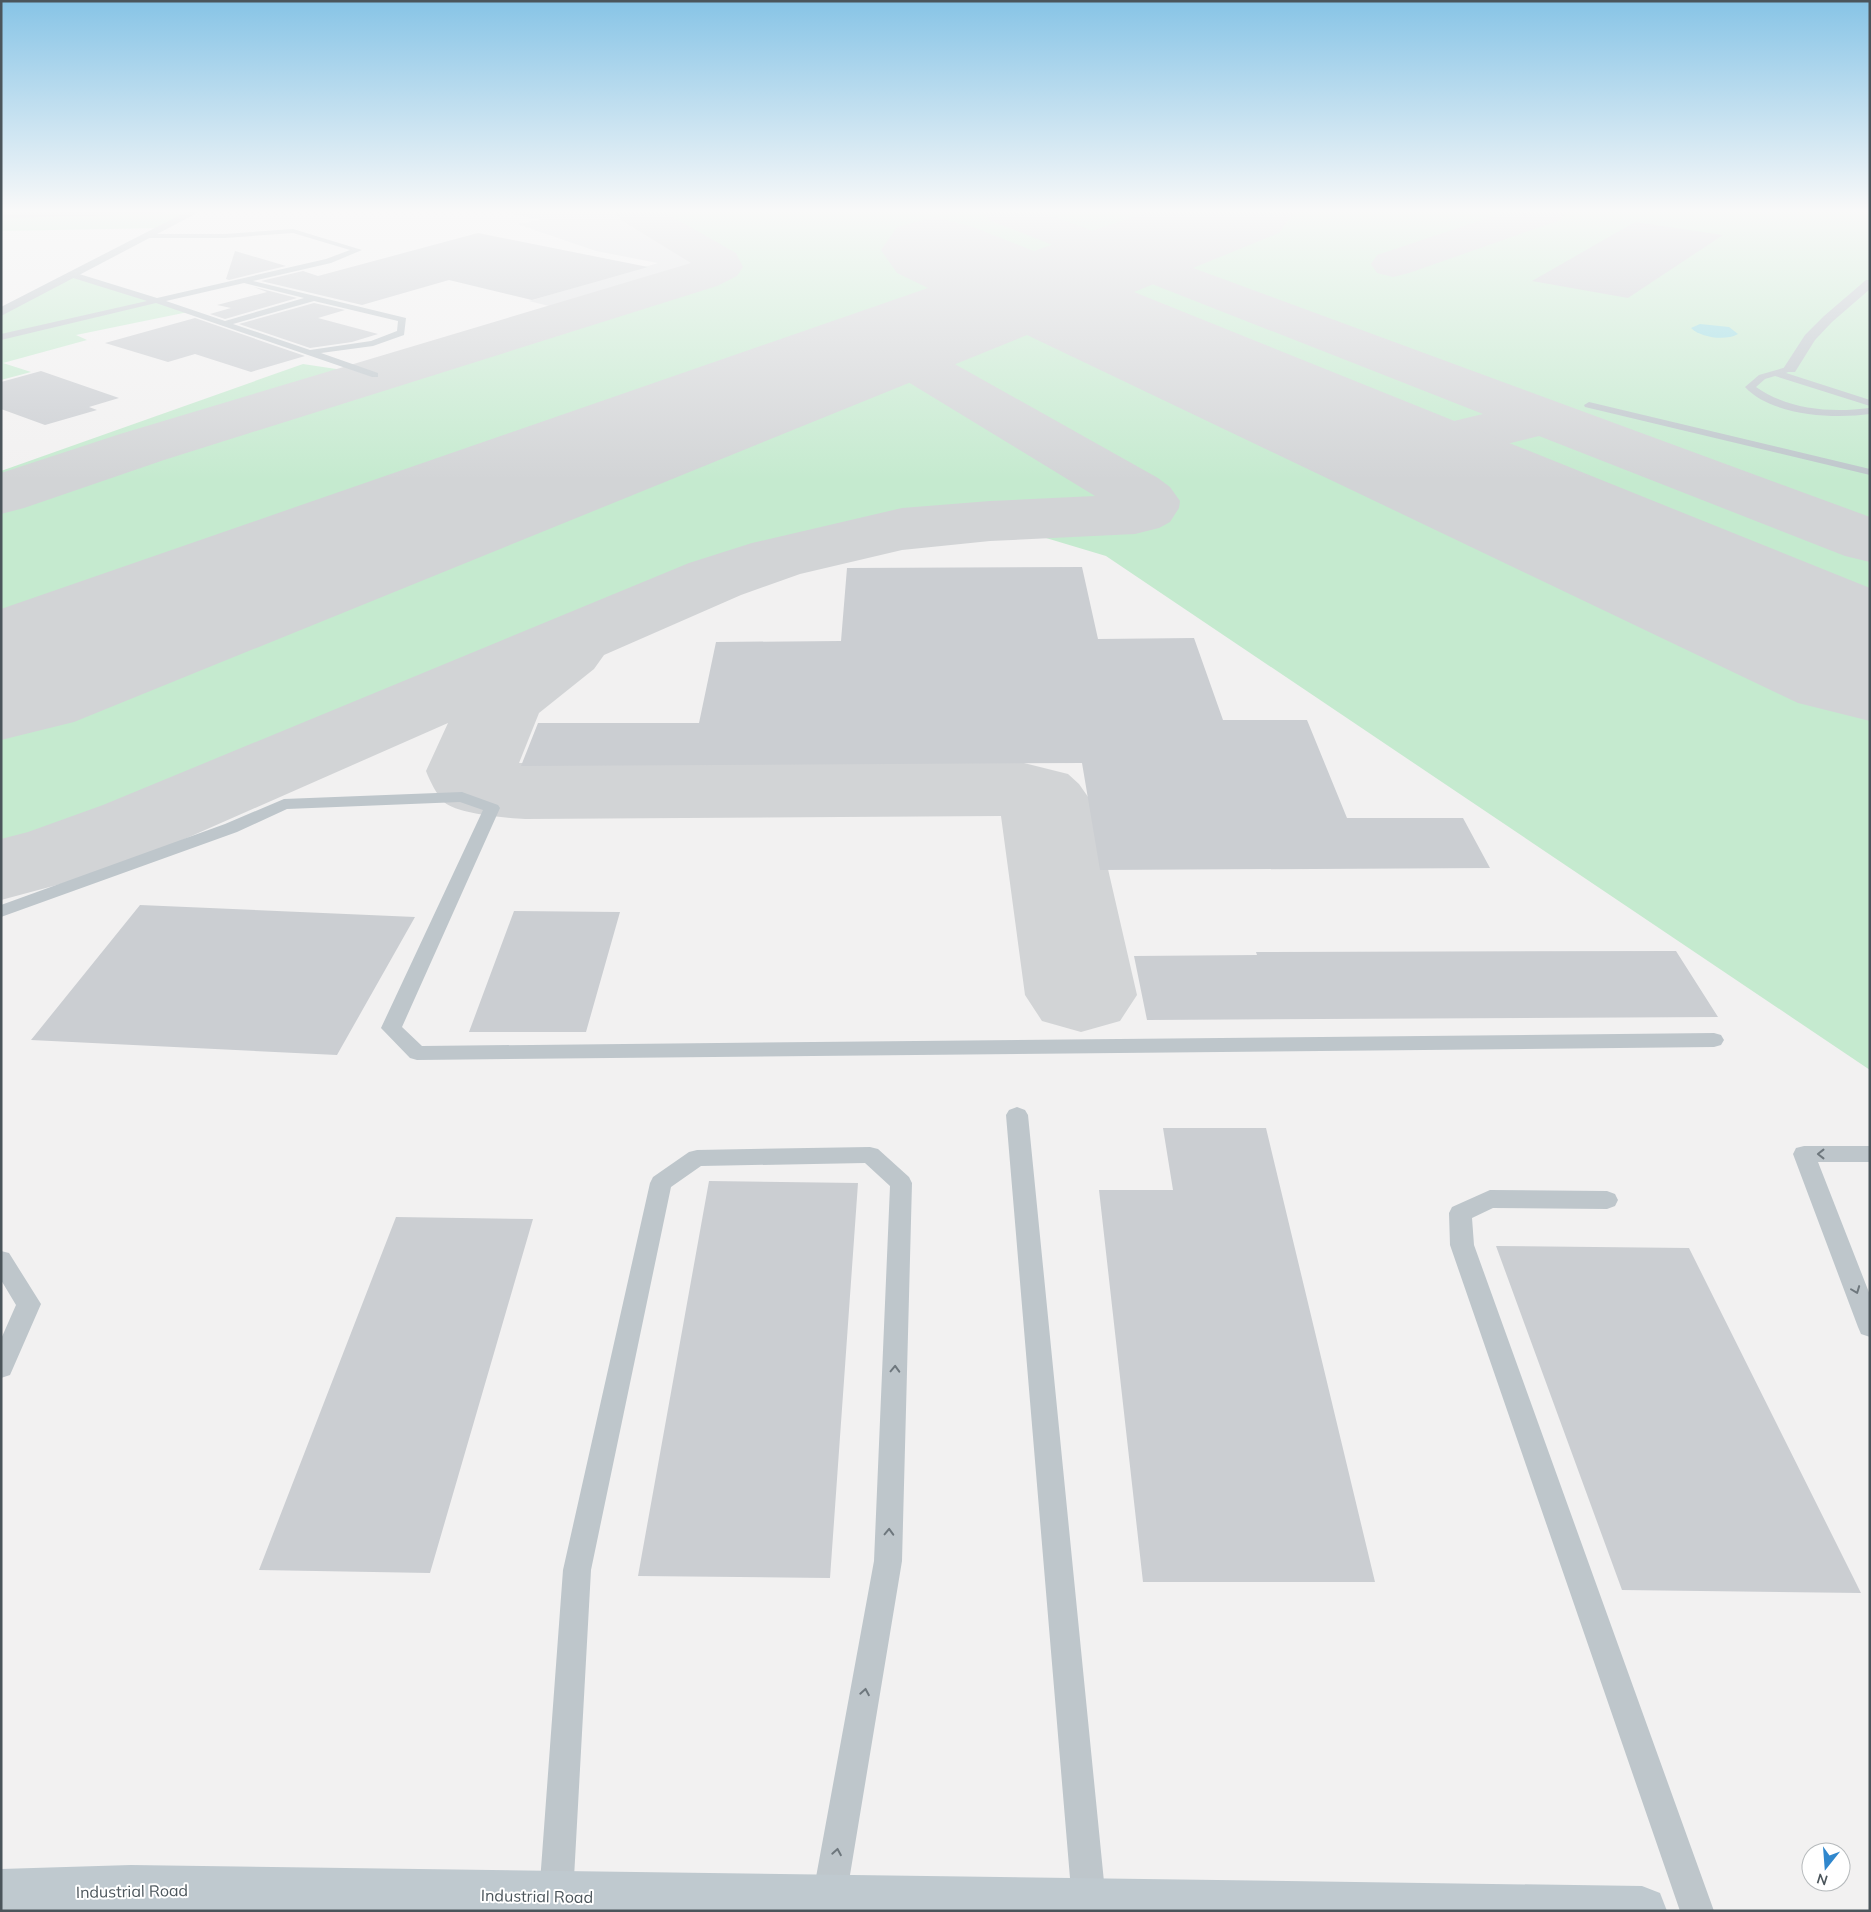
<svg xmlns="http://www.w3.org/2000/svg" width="1871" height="1912" font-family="Mulish,sans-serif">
<rect width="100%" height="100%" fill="#f2f1f1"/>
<path fill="#e0e2e4" d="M505 212H650L738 262 740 266 736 270 723 275 589 316 529 301 658 263 596 251 517 224 541 220Z"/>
<path fill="#c5eacf" d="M1 212H193L164 228 1 231Z
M650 212H1870V1070L1106 556 1016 529H902L777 558 715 579 137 825 63 853 1 870V471L303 364 376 375 589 316 723 275 735 270 740 266 738 262Z
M71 277 193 311 76 335 87 340 3 363 31 372 1 380V312Z"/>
<path fill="#97dbe2" d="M1700 324 1729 327 1738 334C1726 341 1701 338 1691 328Z"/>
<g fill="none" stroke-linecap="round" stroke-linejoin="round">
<path fill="#d2d4d6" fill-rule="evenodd" d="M615 212H664L736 253 743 267 737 276 717 286 164 460 24 508 1 514V473L120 434 691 263 621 220Z
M983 212H1041L1870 517V562L1845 556 1539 436 1397 471 1375 466 1366 453 1375 440 1483 414 989 220Z
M1506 212H1566L1560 220 1409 273 1393 277 1377 273 1371 264 1377 255Z
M885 330 903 335 1158 478 1170 487 1180 501 1179 508 1170 522 1159 528 1135 534 990 541 902 550 800 574 741 595 604 655 594 669 539 713 519 763 1012 760 1068 774 1079 784 1093 804 1137 995 1120 1021 1081 1032 1042 1021 1025 995 1001 816 525 819C507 818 457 814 444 802 436 794 430 781 426 771L448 723 171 845 98 874 1 900V839L28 832 103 805 689 563 752 543 902 508 990 501 1095 496 867 357 859 346 867 335Z"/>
<path fill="#d2d4d6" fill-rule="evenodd" d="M1147 212H1294L1279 233 1134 292 1870 588V721L1798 703 1027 335 74 722 1 740V609L928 288 897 273 881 250 897 227 935 217 973 227 1034 251Z"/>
</g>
<path fill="#cbced2" d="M1635 222 1723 235 1628 298 1532 281Z
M478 233 648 267 532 300 449 280 362 305 261 281 303 271 318 276Z
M235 251 286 266 229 280 226 279Z
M254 287 297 298 225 319 210 314 231 308 217 305 267 292Z
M314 303 345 310 318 318 378 334 352 342 310 348 239 324Z
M195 318 305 356 251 372 195 354 168 362 105 343Z
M41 371 119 398 89 407 97 410 45 425 1 409V382Z
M1082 567 1098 639 1194 638 1223 720H1307L1347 818H1463L1490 868 1100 870 1082 763 521 766 538 723H699L716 642 841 641 847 568Z
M140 905 415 917 337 1055 31 1040Z
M514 911 620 912 586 1032H469Z
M1676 951 1718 1017 1147 1020 1134 956 1257 955 1256 952Z
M1163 1128H1266L1375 1582H1143L1099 1190H1173Z
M709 1181 858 1183 830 1578 638 1576Z
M396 1217 533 1219 430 1573 259 1570Z
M1496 1246 1689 1248 1861 1593 1622 1590Z"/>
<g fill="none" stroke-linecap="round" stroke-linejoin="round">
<path fill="#bec6cb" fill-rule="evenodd" d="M69 212H166L163 214 1 218V214Z
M293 229 362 250 331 263 253 281 406 318 404 335 373 346 321 353 378 373V377H372L156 303 1 340V334L147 301 70 277V273H76L157 298 326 259 350 250 293 233 225 238H149L145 236 149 234H225ZM244 283 304 298 225 321 166 301ZM314 301 398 321 397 331 371 341 310 350 233 324Z
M1790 366 1795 369 1786 373 1870 400V406L1775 376 1765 379 1756 387C1789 410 1830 413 1870 408V414C1833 419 1772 416 1745 387L1759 375Z
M1589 402 1870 469V475L1585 407 1584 405Z
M462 792 498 805 500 808 402 1027 422 1046 1714 1033 1721 1035 1724 1040 1721 1045 1714 1047 417 1060 410 1058 381 1028 483 810 460 802 287 809 237 832 1 917V905L225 824 284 799Z
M1017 1107 1025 1110 1028 1115 1106 1902 1102 1911H1076L1072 1902 1006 1115 1009 1110Z
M1804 1146H1870V1162H1818L1870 1295V1337L1861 1334 1858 1327 1793 1154 1796 1148Z
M870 1147 878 1149 909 1177 912 1183 902 1561 846 1899 841 1911H817L812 1899 874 1561 890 1186 865 1163 701 1166 671 1187 591 1570 573 1896 568 1908C559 1912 553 1912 544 1908L539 1896 563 1570 650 1183 653 1177 689 1152 697 1150Z
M1490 1190 1607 1191 1615 1194 1618 1200 1615 1206 1607 1209 1493 1208 1472 1218 1474 1245 1714 1911H1680L1450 1245 1449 1213 1452 1207Z
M1 1251 9 1253 41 1304 10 1375 1 1378V1339L16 1305 1 1280Z"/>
<path fill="#bec6cb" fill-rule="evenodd" d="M186 212H199L1 316V307Z
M1866 280H1870V289L1832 322 1815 340 1795 372H1785L1783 369 1805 335 1824 316Z"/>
<path fill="#bfc9cf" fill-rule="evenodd" d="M131 1865 1642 1886 1660 1893 1667 1911H1V1869Z"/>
</g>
<defs><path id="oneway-chevron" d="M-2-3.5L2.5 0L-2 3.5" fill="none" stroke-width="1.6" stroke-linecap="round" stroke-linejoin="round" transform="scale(1.25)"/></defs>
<g stroke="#6e777d">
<use href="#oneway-chevron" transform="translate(1821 1154) rotate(-180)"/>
<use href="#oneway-chevron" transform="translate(1856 1290) rotate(69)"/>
<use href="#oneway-chevron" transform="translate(895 1369) rotate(-88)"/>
<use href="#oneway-chevron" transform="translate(889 1532) rotate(-88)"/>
<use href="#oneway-chevron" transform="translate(865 1692) rotate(-80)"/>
<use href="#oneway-chevron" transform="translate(837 1852) rotate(-80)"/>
</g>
<linearGradient id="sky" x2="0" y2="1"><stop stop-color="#87c4e6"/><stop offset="0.44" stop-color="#f9f9f9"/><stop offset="1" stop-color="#f9f9f9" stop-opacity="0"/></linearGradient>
<rect width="1871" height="480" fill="url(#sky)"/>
<g text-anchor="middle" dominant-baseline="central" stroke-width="4" stroke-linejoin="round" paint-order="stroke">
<g font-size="16" fill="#4b555b" stroke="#fff">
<text transform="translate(132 1891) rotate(-1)">Industrial Road</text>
<text transform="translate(537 1896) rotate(1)">Industrial Road</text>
</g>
</g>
<rect width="1871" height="1912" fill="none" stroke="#4b555b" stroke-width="5"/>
<g transform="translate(1826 1867) rotate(197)"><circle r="24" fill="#ffffff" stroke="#b7bbbd"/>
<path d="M0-4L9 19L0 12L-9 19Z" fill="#3087cd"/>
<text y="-8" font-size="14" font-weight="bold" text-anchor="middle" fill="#4b555b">N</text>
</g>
</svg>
